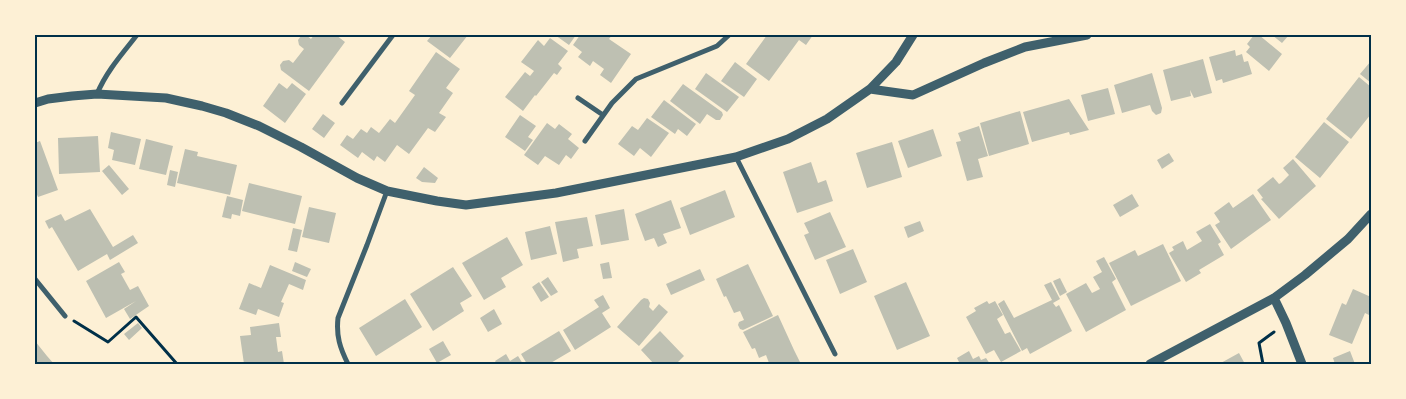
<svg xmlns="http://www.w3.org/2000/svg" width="1406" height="399" font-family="'Fira Sans Condensed',sans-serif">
<rect width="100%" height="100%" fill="#fdf0d5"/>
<path fill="#bec0b2" d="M306 35 311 39 314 35H336L345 42 309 91 281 70 280 65 283 61 289 60 293 63 304 49 299 45 298 40 301 36Z
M432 35H468L450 58 427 41Z
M555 35H576L569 45Z
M580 35H612L609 39 631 54 611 83 600 75 604 69 593 61 590 66 578 57 582 52 573 45Z
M767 35H813L806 45 799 40 769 81 746 64Z
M1254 35H1259L1282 54 1269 71 1246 52 1250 47 1247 44Z
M1272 35H1289L1282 43Z
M550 38 568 51 558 64 562 68 557 75 554 73 536 96 535 95 523 111 505 97 525 72 530 76 534 71 521 62 538 40 544 46Z
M1235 50 1236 56 1242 54 1244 62 1248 61 1252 74 1223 83 1222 79 1216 81 1209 57Z
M436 52 460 69 446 88 453 93 439 113 446 117 435 132 428 128 409 154 397 145 385 162 377 156 374 161 362 152 358 158 340 145 347 135 353 139 361 129 367 133 371 127 379 133 390 119 395 123 415 95 409 91Z
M1203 59 1212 93 1194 98 1190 90 1191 96 1171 101 1163 70Z
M1371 61V83L1360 74Z
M735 62 757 79 744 97 721 81Z
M706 73 739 97 727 112 695 89Z
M1152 73 1162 108 1161 113 1156 115 1152 111 1150 105 1122 113 1114 85Z
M1359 77 1371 87V114L1351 139 1326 119Z
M279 83 287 89 292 83 306 94 285 123 263 106Z
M683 84 722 112 723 115 720 120H716L707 114 700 124 670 101Z
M1108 88 1115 114 1088 121 1081 95Z
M1069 99 1089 130 1070 135 1069 132 1032 142 1023 112Z
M664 100 696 124 687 136 678 129 675 134 651 117Z
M1020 111 1029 144 989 156 980 123Z
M323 114 335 123 324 138 312 129Z
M520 115 536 126 528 137 533 140 525 151 505 137Z
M647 118 669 133 651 157 640 148 634 156 618 144 632 126 638 130Z
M1324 122 1349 142 1320 178 1295 157Z
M547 123 555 129 559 124 572 134 568 139 579 148 571 159 566 155 559 165 545 156 538 165 524 155Z
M979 126 988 156 978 159 983 177 967 181 956 142 961 141 958 133Z
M933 129 942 156 908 168 898 141Z
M111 132 141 139 135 165 112 160 114 150 108 148Z
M98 136 100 172 59 174 58 138Z
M146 139 173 146 166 175 139 169Z
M40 141 58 190 38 197 35 190V143Z
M892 142 902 177 867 188 856 153Z
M185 149 198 152 197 156 237 165 230 195 177 183Z
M1169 153 1174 161 1162 169 1157 160Z
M1293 159 1316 186 1279 219 1261 199 1263 198 1257 190 1273 177 1279 184 1281 183 1289 175 1283 168Z
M811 162 818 183 826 180 833 201 797 213 783 172Z
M109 165 129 189 122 195 102 171Z
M424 167 438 178 435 183 422 182 416 178Z
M170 170 178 172 175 187 167 185Z
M249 183 302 196 295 224 242 211Z
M725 190 735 217 690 235 680 208Z
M1132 194 1139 206 1120 217 1113 205Z
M1253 194 1271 220 1231 249 1215 225 1220 222 1214 213 1229 202 1233 208Z
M227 196 243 200 240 216 232 214 231 219 222 217Z
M671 200 681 228 663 234 667 243 658 247 654 238 645 241 635 214Z
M309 207 336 213 329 243 302 237Z
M90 209 113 247 133 235 138 243 110 260 107 254 78 271 52 227 49 229 45 221 61 214 65 221Z
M624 209 629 240 601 245 595 215Z
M830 212 846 247 815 260 804 235 809 233 804 223Z
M587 217 593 246 577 249 579 258 563 262 555 222Z
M920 221 924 231 908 238 904 227Z
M1210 224 1221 242 1218 244 1224 255 1199 270 1201 273 1186 282 1169 253 1174 250 1172 247 1183 241 1187 250 1202 241 1196 232Z
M550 226 557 254 531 260 525 232Z
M293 228 302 230 297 252 288 250Z
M507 237 523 265 501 278 506 287 484 300 462 263Z
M1163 244 1181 281 1131 306 1109 263 1135 250 1138 256Z
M853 249 867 282 840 294 826 260Z
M1104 257 1116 279 1112 282 1126 310 1086 332 1066 294 1086 283 1092 293 1100 289 1093 277 1102 272 1096 261Z
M119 262 125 272 121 274 130 290 138 286 149 306 130 319 124 309 136 301 106 318 86 281Z
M295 262 311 269 307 277 292 271Z
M609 262 612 278 603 279 600 264Z
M748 264 773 316 743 330 740 329 738 325 739 322 744 320 740 311 734 313 726 296 724 297 716 279Z
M270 265 306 280 303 290 289 284 281 302 284 303 279 317 258 309 256 315 239 309 249 283 261 288Z
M453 267 472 296 460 303 464 311 433 331 410 294Z
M700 269 705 280 671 295 666 284Z
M548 277 558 292 551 296 541 282Z
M1060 278 1067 292 1060 296 1053 281Z
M539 282 549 297 541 302 532 287Z
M906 282 930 336 897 350 874 296Z
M1051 282 1060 299 1053 303 1056 307 1059 305 1072 331 1030 354 1027 348 1022 351 998 304 1004 300 1014 318 1052 300 1044 285Z
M1353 289 1371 297V316L1365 313 1352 344 1329 335 1342 303 1346 305Z
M603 295 610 308 602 313 611 327 575 350 563 330 599 307 594 300Z
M644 298 648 299 650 303 649 307 653 311 659 304 668 312 639 346 617 327 641 300Z
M405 299 422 327 376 356 359 328Z
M987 301 989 304 995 301 1003 315 997 319 1005 334 1010 332 1021 351 1001 362 994 350 986 354 966 317 976 311 974 308Z
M494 309 502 324 488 332 480 318Z
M778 315 794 350 801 364H766L769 363 766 355 759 358 755 348 752 349 743 332Z
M138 323 142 328 129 340 124 334Z
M279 323 281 337H276L278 352 282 351 284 364H244L240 336 251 335 250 327Z
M559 331 571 351 549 364H527L521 354Z
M660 331 684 356 676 364H654L641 350Z
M35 341 47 356 54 364H35Z
M443 341 451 355 437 363 429 349Z
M969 351 973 359 979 356 981 360 986 358 990 364H960L957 358Z
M1350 351 1355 364H1335L1333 358Z
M1239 353 1245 364H1219Z
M506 354 510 361 518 356 523 364H497L495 361Z"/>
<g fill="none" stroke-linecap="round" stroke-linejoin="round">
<path stroke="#003049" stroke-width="3" d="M74 321 108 342 136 317 177 364
M1263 364 1259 343 1274 332"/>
<path stroke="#3f606c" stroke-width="5" d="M97 94C106 72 122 54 137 35
M578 98 603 115
M342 103 393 35
M585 141 612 103 636 79 717 46 729 35
M736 157 835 354
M35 279 65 316
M348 364C340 348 336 336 338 318L367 245 387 191"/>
<path stroke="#3f606c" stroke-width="9" d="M870 89 913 95 984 63 1025 47 1087 35
M35 103 48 99 72 96 97 94 166 98 202 106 226 113 259 126 301 147 357 178 387 191 437 201 466 205 556 193 736 157 788 139 827 119 870 89 896 62 913 35
M1274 298 1286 323 1302 364
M1150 364 1274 298 1305 275 1348 239 1371 214"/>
</g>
<rect width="1406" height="399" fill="none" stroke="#fdf0d5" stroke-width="72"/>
<rect x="36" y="36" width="1334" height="327" fill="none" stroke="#003049" stroke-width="2"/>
</svg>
